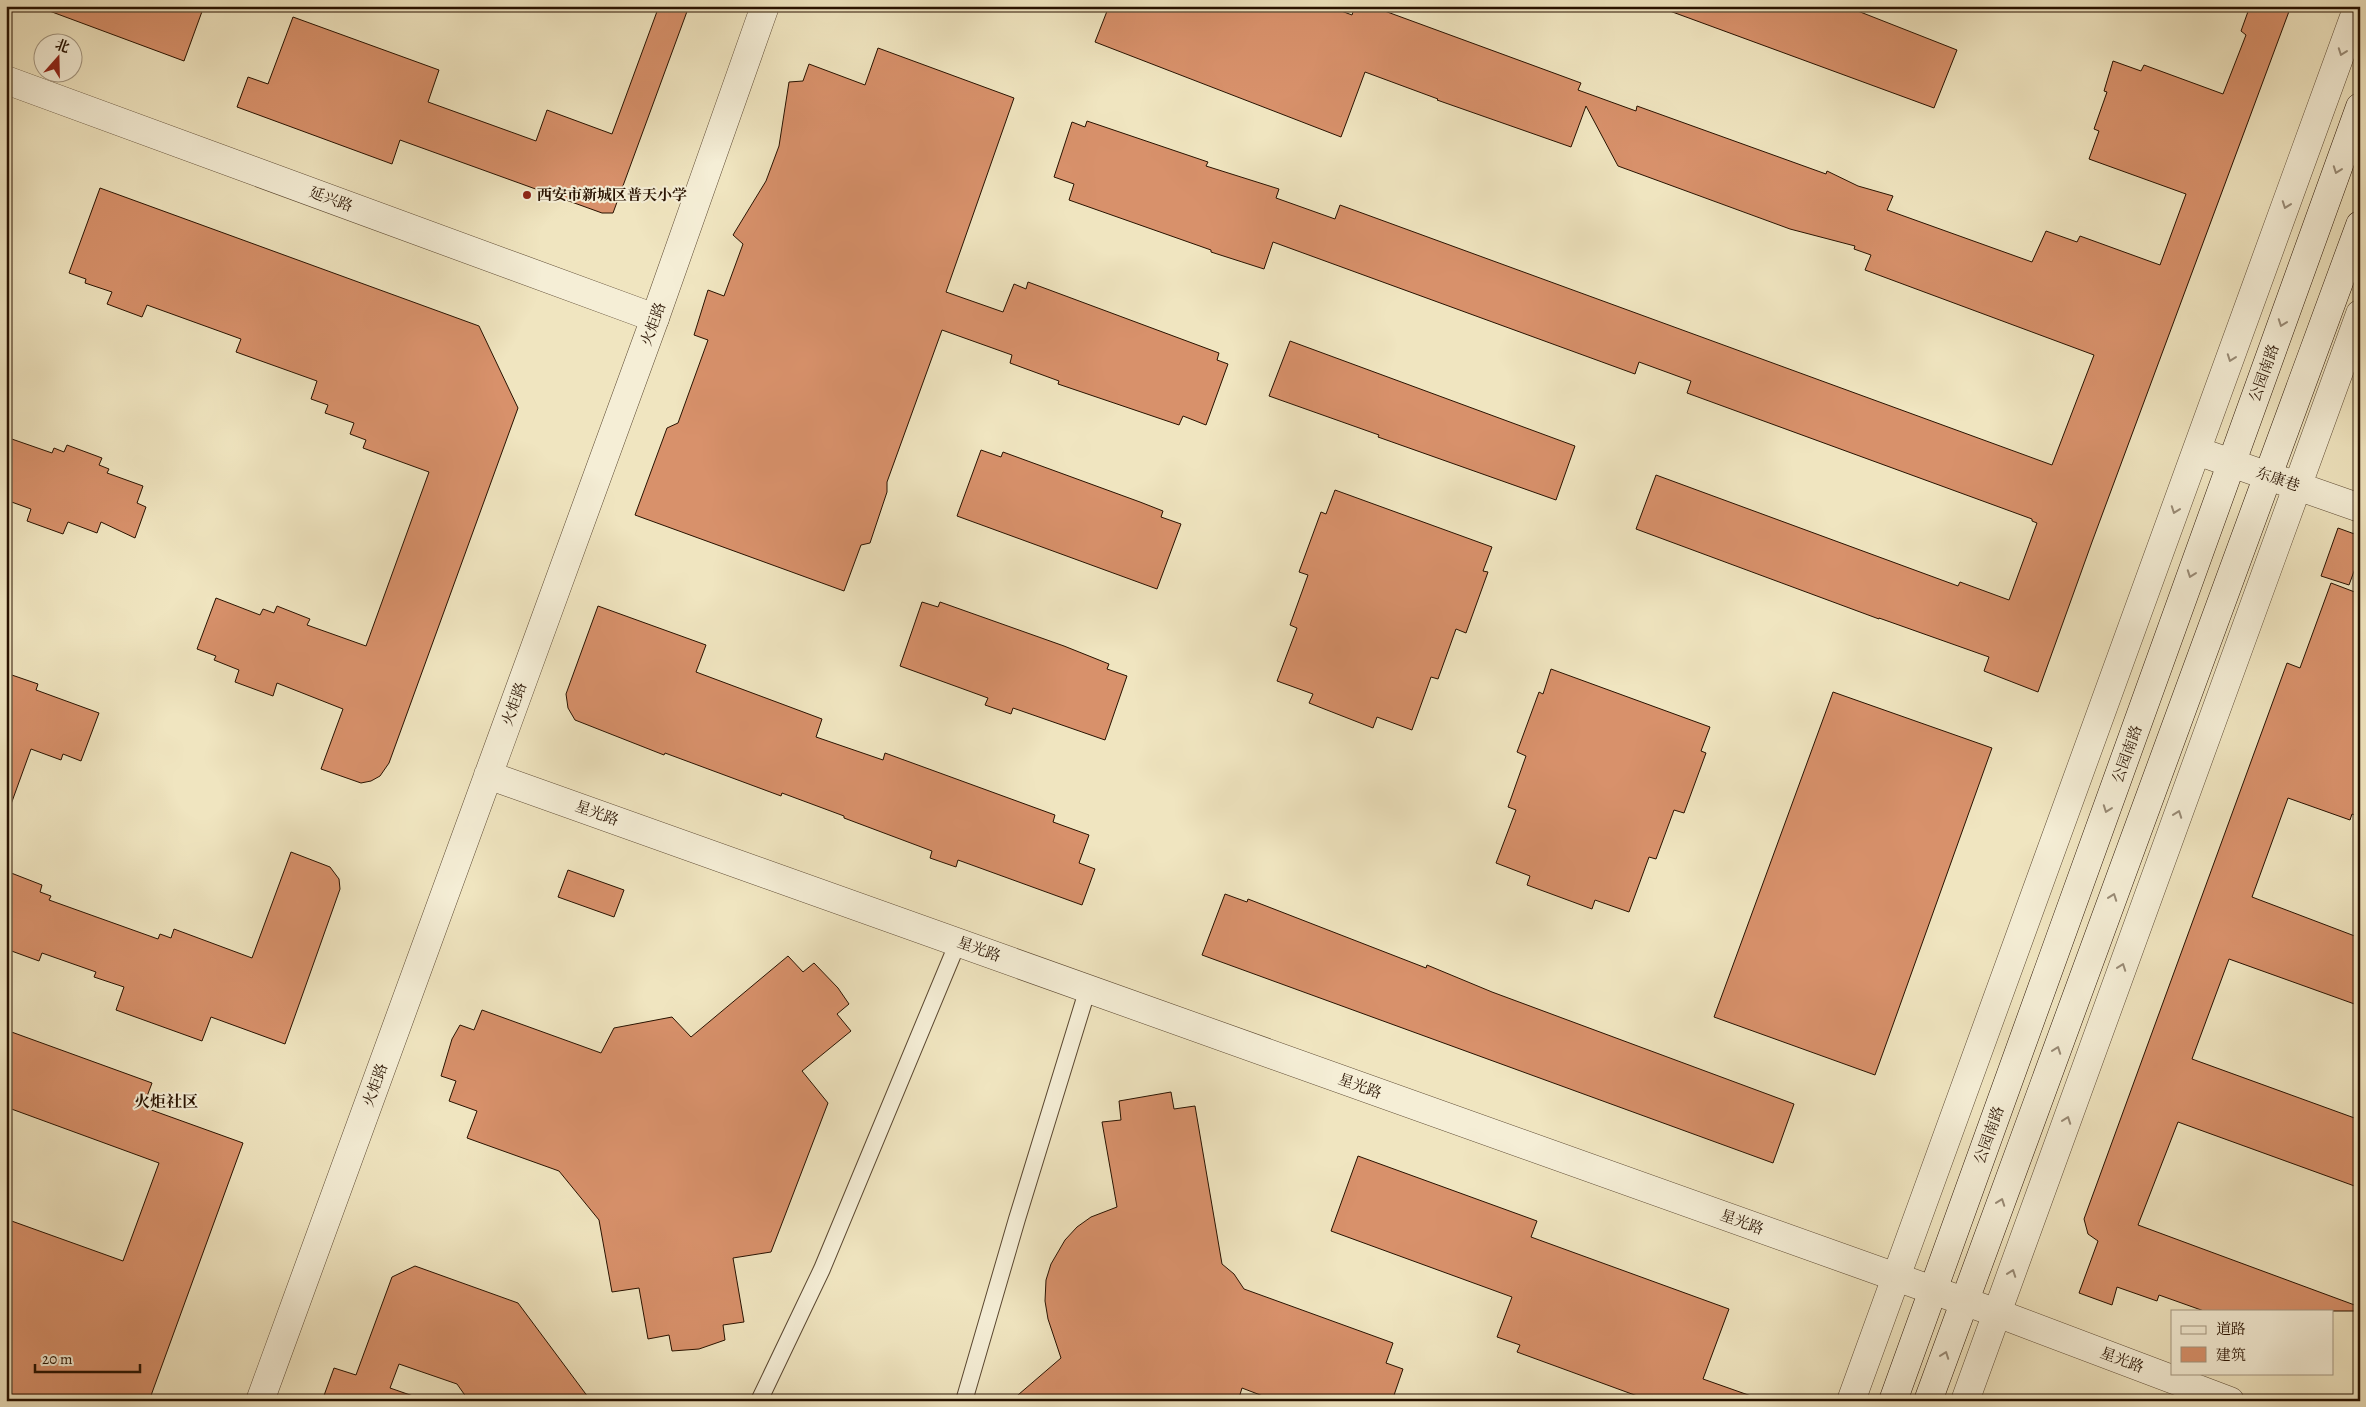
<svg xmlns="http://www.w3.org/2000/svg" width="2366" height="1407" font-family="Alegreya,'Noto Serif SC',serif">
<rect width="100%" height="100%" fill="#f0e5c0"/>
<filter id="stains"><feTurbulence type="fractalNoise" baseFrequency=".004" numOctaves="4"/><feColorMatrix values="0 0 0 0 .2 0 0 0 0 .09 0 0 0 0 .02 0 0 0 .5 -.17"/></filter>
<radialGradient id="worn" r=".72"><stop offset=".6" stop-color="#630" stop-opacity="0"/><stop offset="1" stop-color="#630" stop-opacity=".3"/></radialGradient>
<path fill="#d8916b" stroke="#281200" d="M44 6H204L184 61 44 9Z
M659 6H689L613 213H602L400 140 392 164 237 107 248 77 268 84 293 17 439 70 428 102 536 141 547 110 612 134Z
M1109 6H1328L1352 15 1355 6H1371L1581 83 1578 90 1636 111 1637 106 1826 174 1827 171 1858 186 1893 196 1887 210 2032 262 2046 231 2077 242 2080 236 2160 265 2186 194 2089 159 2099 131 2094 129 2107 92 2104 91 2113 61 2141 71 2144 65 2223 94 2246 35 2241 31 2250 6H2291L2092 542 2038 692 1984 671 1989 657 1879 618V619L1636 529 1656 475 1958 586 1960 582 2009 600 2037 523 2032 521V519L1687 393 1691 381 1639 362 1635 374 1273 242 1264 269 1211 252V250L1069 200 1074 184 1054 177 1072 122 1085 127 1087 121 1208 162 1206 166 1279 189 1276 198 1335 219 1340 205 2052 465 2094 355 1865 270 1871 255 1854 249 1855 246 1790 229 1618 166 1586 106 1571 147 1437 100 1438 99 1365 72 1341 137 1095 42Z
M1667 6H1845L1957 50 1934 108 1667 10Z
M878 48 1014 98 946 292 1003 312 1014 284 1026 289 1028 282 1219 353 1217 360 1228 364 1206 425 1183 416 1179 425 1058 384 1059 381 1010 363 1012 355 942 330 887 482V492L870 543 861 545 844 591 635 515 667 428 678 423 708 340 694 335 708 290 724 296 743 244 733 235 766 181 779 146 789 82 803 81 809 64 865 85Z
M100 188 479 326 518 408 389 763 380 776 371 781 361 783 321 769 343 709 277 683 273 696 235 682 239 670 214 660 216 656 197 649 216 598 260 615 263 609 274 613 277 606 310 619 307 625 366 646 429 472 363 448 366 440 350 434 354 423 325 413 328 405 311 399 317 381 236 352 241 339 147 305 142 317 107 304 112 292 85 283 86 279 69 273Z
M1290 341 1575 446 1556 500 1378 437 1379 435 1269 396Z
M6 437 52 453 54 448 64 452 67 445 102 458 99 465 109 469 107 473 143 486 137 503 146 507 135 538 101 522 97 533 68 522 63 534 27 521 31 509 6 500Z
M981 450 1001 457 1003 452 1140 502 1163 511 1161 517 1181 524 1157 589 957 516Z
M1335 490 1492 547 1483 571 1488 572 1466 633 1456 629 1438 679 1431 677 1412 730 1377 717 1373 728 1309 703 1313 694 1277 681 1297 628 1290 625 1308 575 1299 572 1321 512 1326 514Z
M2338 528 2360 536V555L2349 585 2321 576Z
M2331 583 2360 594V817L2352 814 2350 820 2288 798 2252 897 2360 938V1006L2229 959 2192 1059 2360 1120V1188L2178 1122 2138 1225 2360 1307V1311H2204L2159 1295 2157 1301 2117 1287 2112 1305 2079 1293 2098 1241 2088 1234 2084 1219 2287 663 2300 668Z
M922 602 938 607 940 602 1064 646 1109 664 1107 669 1127 676 1105 740 1013 708 1011 714 985 705 988 698 900 666Z
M598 606 706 645 696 672 822 719 816 737 883 760 885 753 1055 815 1053 822 1089 835 1079 863 1095 869 1082 905 958 860 956 867 930 858 932 851 844 818V816L782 793 781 796 665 753 664 755 575 720 568 708 566 694Z
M1551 669 1710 727 1701 751 1706 753 1684 813 1674 810 1656 859 1649 857 1629 912 1595 900 1592 909 1546 892 1527 885 1530 876 1496 863 1516 810 1508 807 1526 756 1517 752 1539 692 1543 694Z
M6 673 38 684 36 690 99 713 81 761 63 754 61 760 31 749 10 807H6Z
M1833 692 1992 748 1875 1075 1714 1017Z
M291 852 330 867 339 879 340 889 285 1044 211 1017 202 1041 116 1010 124 987 94 977 96 972 42 953 39 961 6 949V871L42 885 40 892 51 896 49 900 158 939 160 934 171 938 174 929 252 958Z
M568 870 624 890 614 917 558 897Z
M1225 894 1247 902 1248 899 1426 968 1427 965 1492 992 1794 1104 1773 1163 1202 955Z
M788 956 803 972 814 963 838 988 849 1004 837 1014 851 1031 802 1071 828 1103 771 1252 733 1258 744 1322 723 1325 725 1340 699 1349 672 1351 669 1335 648 1339 639 1288 612 1292 599 1220 559 1171 467 1138 477 1111 449 1101 456 1081 441 1076 452 1039 460 1025 474 1030 482 1010 601 1053 614 1028 672 1017 691 1037Z
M6 1030 152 1083 143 1107 243 1143 149 1401H6V1219L123 1261 159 1163 6 1107Z
M1171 1092 1174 1109 1195 1106 1222 1264 1234 1274 1244 1289 1393 1343 1386 1363 1403 1369 1392 1401H1276L1242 1388 1238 1401H1011L1061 1358 1048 1319 1045 1301 1046 1280 1051 1264 1065 1240 1077 1227 1091 1217 1117 1207 1102 1122 1121 1120 1119 1101Z
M1358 1156 1537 1221 1531 1237 1729 1309 1703 1379 1754 1397V1401H1651L1517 1352 1520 1345 1497 1337 1512 1297 1331 1231Z
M415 1266 518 1303 591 1401H469L457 1384 399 1364 390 1388 416 1397V1401H322L334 1368 356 1375 392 1277Z"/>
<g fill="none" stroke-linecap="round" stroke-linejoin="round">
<g stroke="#5a4730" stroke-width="18">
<path id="service" d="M759 1401 822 1269 958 942
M964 1401 1017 1219 1088 988"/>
</g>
<g stroke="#5a4730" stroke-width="29">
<path id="minor" d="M6 80 655 318
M2197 451 2360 508
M1997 1313 2230 1401
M1851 1401 2358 6
M1965 1401 2360 314"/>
</g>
<g stroke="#5a4730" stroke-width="29">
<path id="tertiary" d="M488 775 1997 1313
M260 1401 655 318 765 6"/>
</g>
<g stroke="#281200" stroke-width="29">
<path id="secondary" d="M1893 1401 2360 107
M1928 1401 2360 225"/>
</g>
<use href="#service" stroke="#f5eed6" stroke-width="16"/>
<use href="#minor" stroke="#f5eed6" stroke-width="28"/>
<use href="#tertiary" stroke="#f5eed6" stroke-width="28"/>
<use href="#secondary" stroke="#f5eed6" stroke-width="28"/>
</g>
<defs><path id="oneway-chevron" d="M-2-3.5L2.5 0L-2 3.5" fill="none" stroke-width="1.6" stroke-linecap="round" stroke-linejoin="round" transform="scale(1.25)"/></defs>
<g stroke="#998b76">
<use href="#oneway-chevron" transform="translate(2342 52) rotate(110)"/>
<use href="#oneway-chevron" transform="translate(2337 170) rotate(110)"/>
<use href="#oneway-chevron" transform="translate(2286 205) rotate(110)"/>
<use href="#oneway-chevron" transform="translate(2282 323) rotate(110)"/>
<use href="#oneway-chevron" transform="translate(2231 358) rotate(110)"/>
<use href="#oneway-chevron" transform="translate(2175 510) rotate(110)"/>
<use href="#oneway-chevron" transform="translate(2191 574) rotate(110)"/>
<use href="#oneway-chevron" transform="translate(2107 809) rotate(110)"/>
<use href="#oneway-chevron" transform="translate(2178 814) rotate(-70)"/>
<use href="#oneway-chevron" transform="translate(2113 897) rotate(-70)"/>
<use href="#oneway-chevron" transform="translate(2122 967) rotate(-70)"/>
<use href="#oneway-chevron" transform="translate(2057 1050) rotate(-70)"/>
<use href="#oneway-chevron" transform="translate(2067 1120) rotate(-70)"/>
<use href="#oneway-chevron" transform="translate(2001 1202) rotate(-70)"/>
<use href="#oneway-chevron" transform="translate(2012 1273) rotate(-70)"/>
<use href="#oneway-chevron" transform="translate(1945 1355) rotate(-70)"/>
</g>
<circle fill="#8f2418" stroke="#f5eed6" stroke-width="2" cx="527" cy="195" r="5"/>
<g text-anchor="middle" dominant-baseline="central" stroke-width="4" stroke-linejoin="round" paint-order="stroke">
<g font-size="15" font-weight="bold" fill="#281200" stroke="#f5eed6" text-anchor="start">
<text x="537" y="195">西安市新城区普天小学</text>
</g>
<g font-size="15" fill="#281200" stroke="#f5eed6">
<text transform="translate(331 199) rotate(20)">延兴路</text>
<text transform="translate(653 324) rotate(-70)">火炬路</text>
<text transform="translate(2264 373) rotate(-70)">公园南路</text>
<text transform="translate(2278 479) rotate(19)">东康巷</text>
<text transform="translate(514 704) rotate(-70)">火炬路</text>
<text transform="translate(2127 754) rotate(-70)">公园南路</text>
<text transform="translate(597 813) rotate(20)">星光路</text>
<text transform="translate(979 949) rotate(20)">星光路</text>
<text transform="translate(375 1085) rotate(-70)">火炬路</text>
<text transform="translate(1360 1086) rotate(20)">星光路</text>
<text transform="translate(1989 1135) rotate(-70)">公园南路</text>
<text transform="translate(1742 1222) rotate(20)">星光路</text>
<text transform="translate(2122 1360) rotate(21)">星光路</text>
</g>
<g font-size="16" font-weight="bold" fill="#281200" stroke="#f5eed6">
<text x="166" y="1102">火炬社区</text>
</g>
</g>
<rect width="2366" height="1407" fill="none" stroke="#f0e5c0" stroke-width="25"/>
<rect x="8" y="8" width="2351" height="1392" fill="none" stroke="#281200" stroke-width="2.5"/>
<rect x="12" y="12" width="2341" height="1382" fill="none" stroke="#281200"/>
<rect x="2171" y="1310" width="162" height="65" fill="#f5eed6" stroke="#a39680"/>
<rect x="2181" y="1326" width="25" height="8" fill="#f5eed6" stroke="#a39680"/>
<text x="2216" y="1334" font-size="15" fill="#281200">道路</text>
<rect x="2181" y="1347" width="25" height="15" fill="#d8916b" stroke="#a39680"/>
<text x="2216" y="1360" font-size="15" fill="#281200">建筑</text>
<g transform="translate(58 58) rotate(20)"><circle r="24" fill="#f5eed6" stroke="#a39680"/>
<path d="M0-4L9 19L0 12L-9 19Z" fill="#8f2418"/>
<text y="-8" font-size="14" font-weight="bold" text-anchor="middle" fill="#281200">北</text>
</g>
<path d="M35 1364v8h105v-8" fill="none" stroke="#281200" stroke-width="2.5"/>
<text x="42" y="1364" font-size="15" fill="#281200" stroke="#f5eed6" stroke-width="4" paint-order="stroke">20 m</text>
<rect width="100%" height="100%" filter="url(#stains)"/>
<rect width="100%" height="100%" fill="url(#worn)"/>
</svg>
